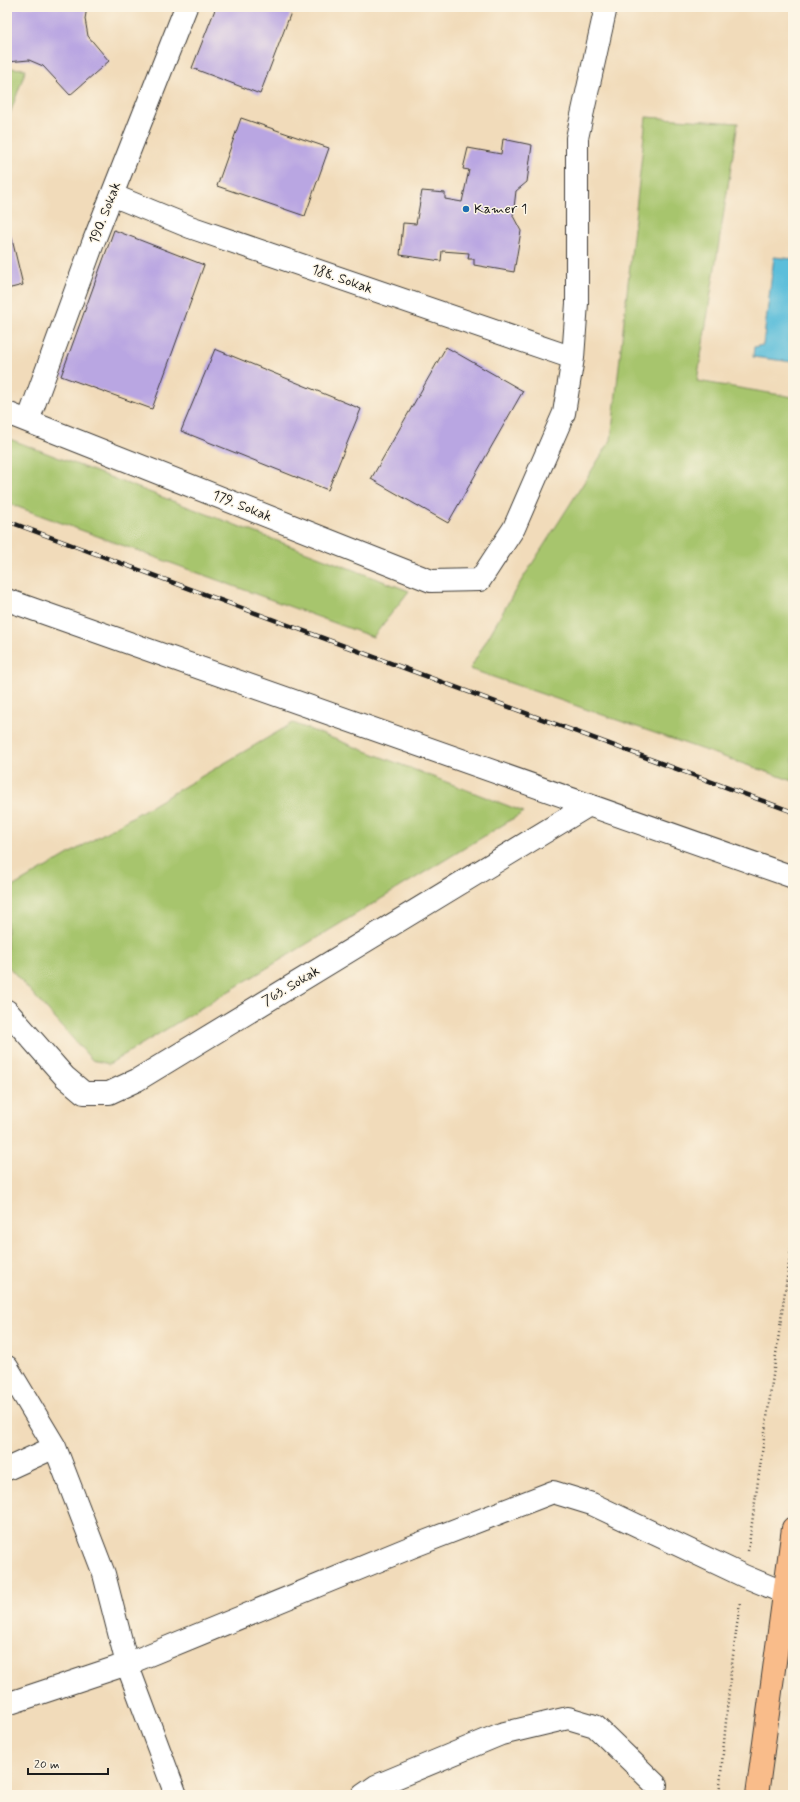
<svg xmlns="http://www.w3.org/2000/svg" width="800" height="1802" font-family="Mynerve,sans-serif">
<rect width="100%" height="100%" fill="#fcf5e5"/>
<filter id="ink" filterUnits="userSpaceOnUse"><feTurbulence type="fractalNoise" baseFrequency=".025" numOctaves="2"/><feDisplacementMap in="SourceGraphic" scale="8" xChannelSelector="R" yChannelSelector="G"/><feConvolveMatrix kernelMatrix="1 2 1 2 8 2 1 2 1" color-interpolation-filters="sRGB"/></filter>
<filter id="wash" filterUnits="userSpaceOnUse"><feTurbulence type="fractalNoise" baseFrequency=".012" numOctaves="4" result="noise"/><feDisplacementMap in="SourceGraphic" scale="16" xChannelSelector="R" yChannelSelector="G"/><feGaussianBlur stdDeviation="0.9" result="paint"/><feColorMatrix in="noise" values="0 0 0 0 0 0 0 0 0 0 0 0 0 0 0 0 0 1.4 0 .05"/><feComposite in="paint" operator="in"/></filter>
<g filter="url(#wash)">
<rect width="100%" height="100%" fill="#f1dbba"/>
<path fill="#a7c56d" stroke="#627044" d="M7 68 26 69 7 122Z
M646 117 738 123 697 381 793 397V781L470 669 516 589 611 440Z
M7 438 409 591 373 637 7 503Z
M293 723 524 812 109 1064 92 1060 7 965V890Z"/>
<path fill="#5bbeda" stroke="#3c6d7b" d="M774 257 793 259V362L753 357 754 347 763 345Z"/>
<g id="blocks">
<path fill="#b9a6e2" d="M17 7H87L85 19 88 36 109 61 70 95 43 66 29 60 7 62V9Z
M216 7H293L260 94 192 68Z
M241 118 329 148 305 216 217 186Z
M503 139 532 145 527 182 516 191 513 216 521 231 514 272 474 265V259H468L469 253 442 251 441 261 400 255 403 223 416 224 422 191 445 193V199L462 202 469 170 463 169 468 148 501 154Z
M114 230 204 265 152 409 61 376Z
M11 235 23 285 7 289V236Z
M446 347 523 391 448 523 371 479Z
M215 349 361 409 328 490 181 431Z"/>
</g>
</g>
<g filter="url(#ink)">
<use href="#blocks" fill-opacity="0" stroke="#3c3934" stroke-width="1"/>
<g fill="none" stroke-linecap="round" stroke-linejoin="round">
<g stroke="#3c3934" stroke-width="24">
<path id="minor" d="M112 195 190 227 573 358
M7 413 431 581 480 580 514 528 564 413 573 358 577 303V138L606 7
M28 421 93 243 186 7
M7 600 793 877
M7 1011 65 1077 84 1093H109L137 1080 589 805
M7 1367 55 1447 104 1574 127 1664 176 1795
M7 1469 55 1447
M7 1704 127 1664 414 1546 553 1492 592 1504 744 1576 785 1593
M363 1795 376 1786 501 1734 568 1718 595 1726 656 1785"/>
</g>
<g stroke="#3c3934" stroke-width="24">
<path id="major" d="M757 1795 793 1528"/>
</g>
<path stroke="#3c3934" stroke-width="2.5" stroke-dasharray="1 3" stroke-linecap="butt" d="M748 1551 793 1235
M719 1795 730 1679 740 1602"/>
<use href="#minor" stroke="#fff" stroke-width="22"/>
<use href="#major" stroke="#f9bc8a" stroke-width="22"/>
<g stroke="#1c1c1c" stroke-width="4.5">
<path id="rail" d="M7 521 793 812"/>
</g>
<use href="#rail" stroke="#fcf5e5" stroke-width="3" stroke-dasharray="9" stroke-linecap="butt"/>
</g>
</g>
<circle fill="#1f6fb2" stroke="#fcf5e5" stroke-width="1.5" cx="466" cy="209" r="4"/>
<g text-anchor="middle" dominant-baseline="central" stroke-width="3" stroke-linejoin="round" paint-order="stroke">
<g font-size="14" fill="#1c1c1c" stroke="#fcf5e5" text-anchor="start">
<text x="474" y="209">Kamer 1</text>
</g>
<g font-size="14" fill="#1c1c1c" stroke="#fcf5e5">
<text transform="translate(105 213) rotate(-69)">190. Sokak</text>
<text transform="translate(342 279) rotate(19)">188. Sokak</text>
<text transform="translate(242 506) rotate(22)">179. Sokak</text>
<text transform="translate(291 986) rotate(-31)">763. Sokak</text>
</g>
</g>
<rect width="800" height="1802" fill="none" stroke="#fcf5e5" stroke-width="24"/>
<path d="M28 1768v6h80v-6" fill="none" stroke="#1c1c1c" stroke-width="2"/>
<text x="34" y="1768" font-size="12" fill="#1c1c1c" stroke="#fcf5e5" stroke-width="3" paint-order="stroke">20 m</text>
</svg>
